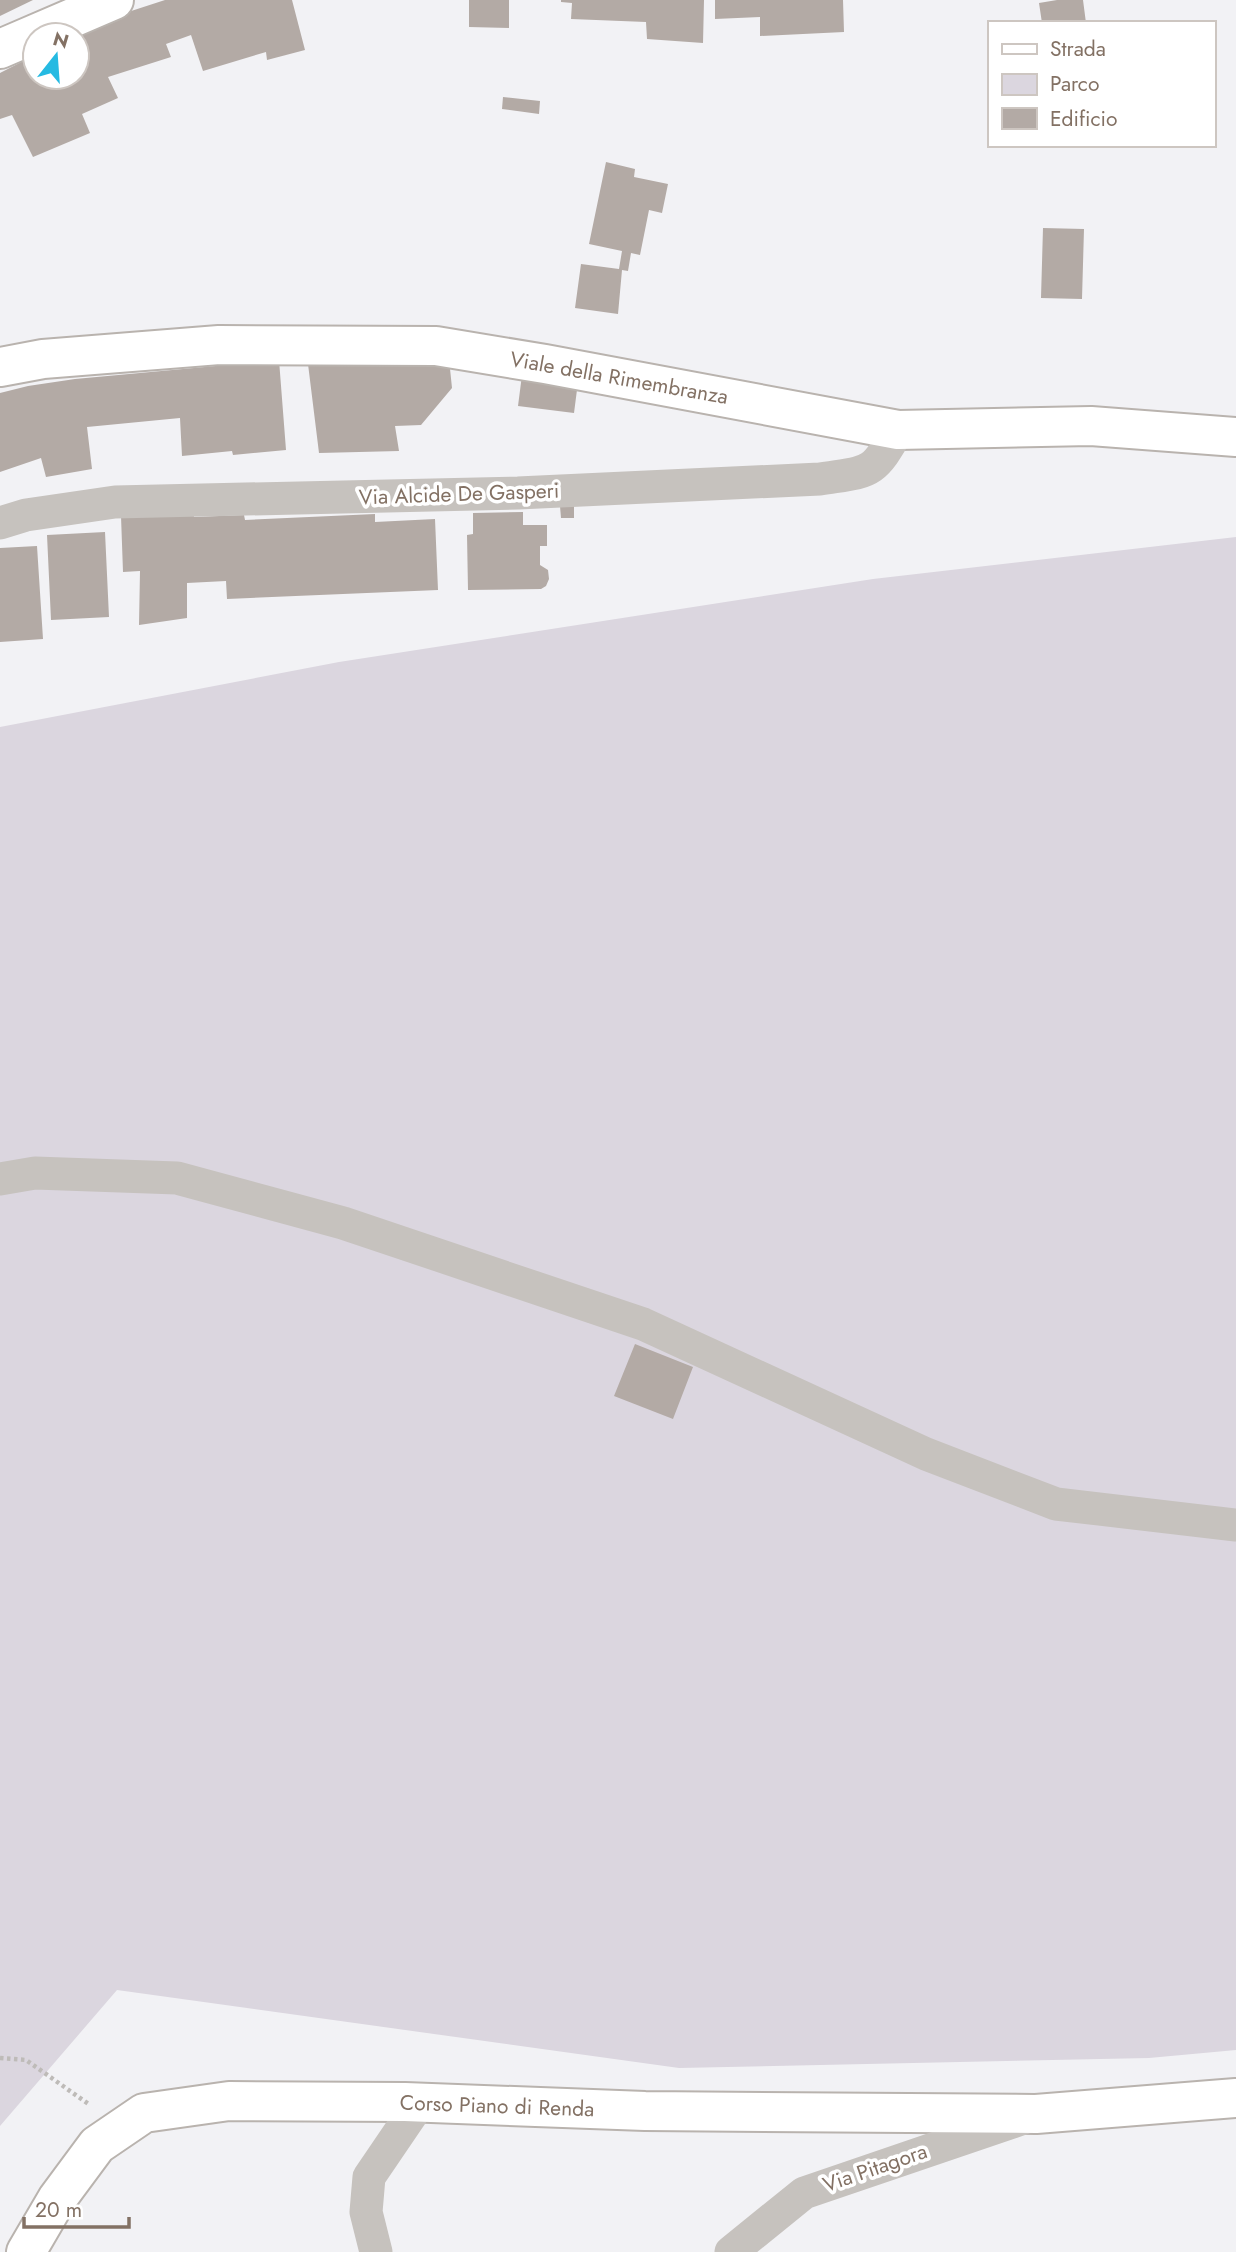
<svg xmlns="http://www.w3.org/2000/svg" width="1236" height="2252" font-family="Jost,sans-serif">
<rect width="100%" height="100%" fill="#f2f2f5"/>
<path fill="#dbd6df" d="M1236 537V2050L1149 2058 679 2068 117 1990 0 2126V727L339 662 873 579Z"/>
<path fill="#b3aaa5" d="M0 0H33L0 16Z
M165 0H292L305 50 267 60 266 52 203 71 191 35 166 44 171 57 108 77 118 98 82 114 90 133 33 157 12 115 0 119V73L35 55V77H77V35L125 13Z
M469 0H509V28L469 27Z
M561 0H704L703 43 647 39 646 22 571 19 572 3 561 2Z
M715 0H843L844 32 760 36V17L715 19Z
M1057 0H1083L1086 23H1042L1039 3Z
M503 97 540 101 539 114 502 109Z
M606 162 635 169 634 177 668 184 662 213 649 210 640 255 631 253 628 271 622 270 618 314 575 308 581 264 619 269 622 251 589 244Z
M1043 228 1084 229 1082 299 1041 298Z
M449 359 452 388 421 425 395 426 399 451 319 453 308 364Z
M279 360 286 450 233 455 232 451 182 456 180 418 87 427 92 469 46 477 41 458 0 472V393L28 386 75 379Z
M522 375 578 382 574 413 518 406Z
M574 505V518H561L560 506Z
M193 512 194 517 244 515 245 520 375 514V522L435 519 438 590 227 599 226 581 187 583V618L139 625 140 571 123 572 121 516Z
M523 512V525H547V546H540V565L548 570 549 579 546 586 541 589 468 590 467 535 473 534V513Z
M105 532 109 617 51 620 47 535Z
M37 546 43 639 0 642V548Z
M635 1344 693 1367 673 1419 614 1396Z"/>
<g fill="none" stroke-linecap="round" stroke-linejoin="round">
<g stroke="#b9b3ae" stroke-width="42">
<path id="secondary" d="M0 49 114 0
M0 367 43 359 219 345 436 346 545 364 898 430 1091 426 1236 437
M26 2252 57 2199 97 2145 144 2113 229 2101 405 2102 645 2111 1036 2114 1236 2098"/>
</g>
<path stroke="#bebbb8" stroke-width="4.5" stroke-dasharray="3.5 3.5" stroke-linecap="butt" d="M0 2058 26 2060 90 2105"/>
<path stroke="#c6c2be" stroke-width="33" d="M0 523 26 515 115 502 518 493 820 479C870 471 872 476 898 430
M0 1179 35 1173 177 1178 343 1223 643 1324 926 1454 1056 1504 1236 1525
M376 2252 366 2212 369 2177 420 2102
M731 2252 804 2193 1024 2118"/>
<use href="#secondary" stroke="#fff" stroke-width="38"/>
</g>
<g text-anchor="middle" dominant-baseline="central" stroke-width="7" stroke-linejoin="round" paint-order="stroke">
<g font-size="21" fill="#837164" stroke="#fff">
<text transform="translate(619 378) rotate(10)">Viale della Rimembranza</text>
<text transform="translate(459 494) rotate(-2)">Via Alcide De Gasperi</text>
<text transform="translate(497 2106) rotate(2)">Corso Piano di Renda</text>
<text transform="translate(875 2168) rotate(-19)">Via Pitagora</text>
</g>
</g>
<rect x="988" y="21" width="228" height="126" fill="#ffffff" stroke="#cdc6c1" stroke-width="2"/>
<rect x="1002" y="44" width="35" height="10" fill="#ffffff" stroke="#cdc6c1" stroke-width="2"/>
<text x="1050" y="56" font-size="21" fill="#837164">Strada</text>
<rect x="1002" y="74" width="35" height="21" fill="#dbd6df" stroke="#cdc6c1" stroke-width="2"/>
<text x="1050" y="91" font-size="21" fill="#837164">Parco</text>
<rect x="1002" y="108" width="35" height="21" fill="#b3aaa5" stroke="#cdc6c1" stroke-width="2"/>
<text x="1050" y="126" font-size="21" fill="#837164">Edificio</text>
<g transform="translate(56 56) rotate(17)"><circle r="33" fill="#ffffff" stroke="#cdc6c1" stroke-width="2"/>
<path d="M0-5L12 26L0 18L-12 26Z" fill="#25bae2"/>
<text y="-10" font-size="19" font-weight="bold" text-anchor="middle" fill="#837164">N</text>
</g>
<path d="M24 2217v10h105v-10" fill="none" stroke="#837164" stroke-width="3.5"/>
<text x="35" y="2217" font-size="21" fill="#837164" stroke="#ffffff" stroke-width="5" paint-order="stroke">20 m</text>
</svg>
